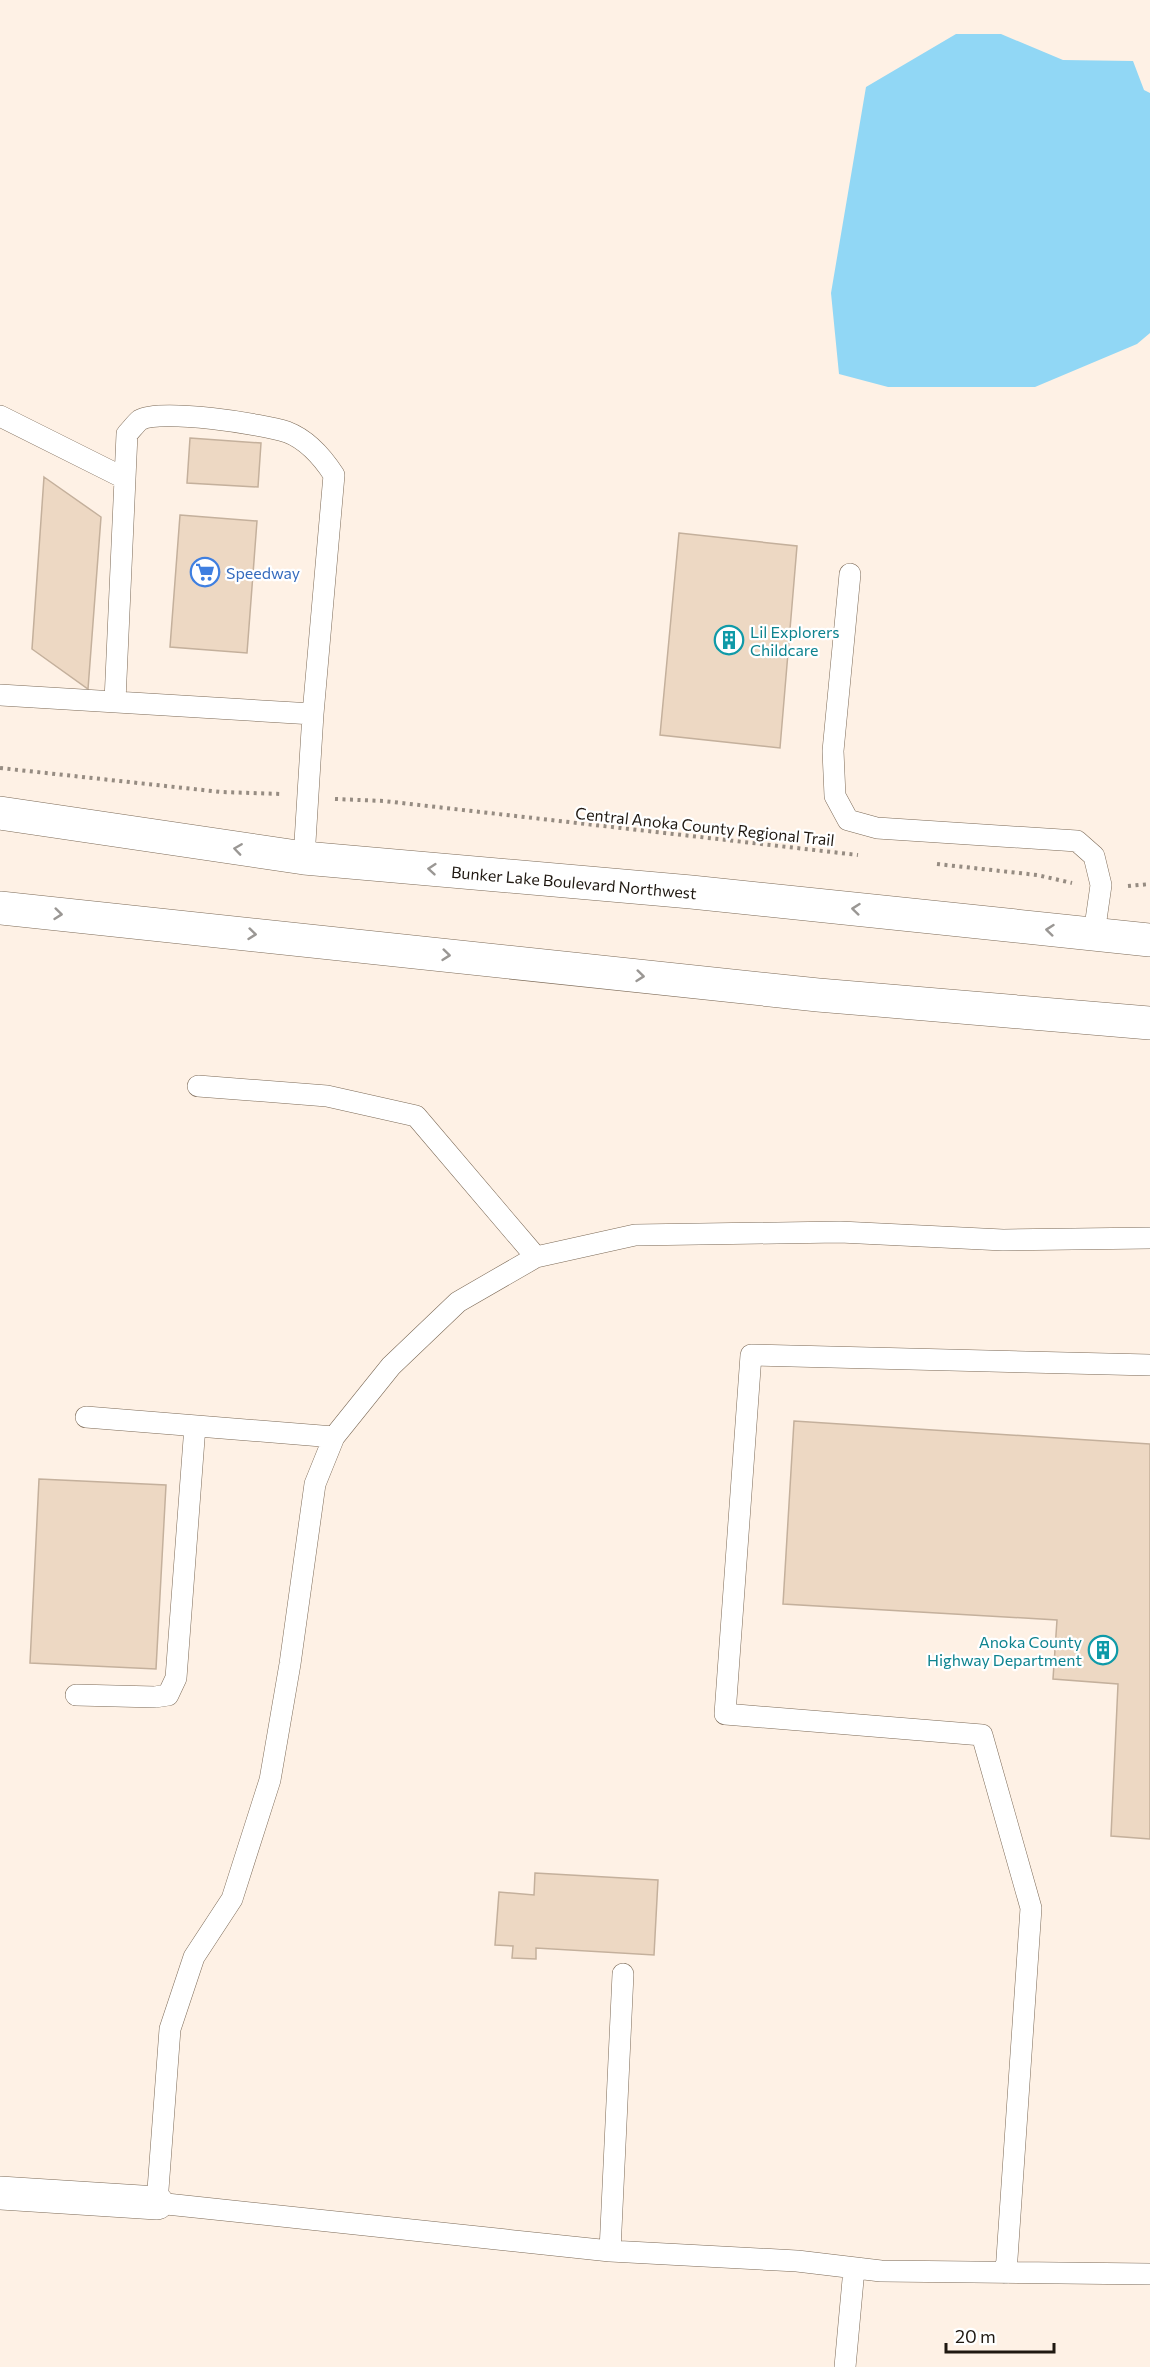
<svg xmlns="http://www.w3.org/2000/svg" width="1150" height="2367" font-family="Commissioner,sans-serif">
<rect width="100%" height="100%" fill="#fef1e5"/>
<path fill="#91d7f5" d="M956 34H1001L1063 60 1133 61 1144 90 1150 93V333L1137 344 1035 387H888L839 374 831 293 866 87Z"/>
<path fill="#edd8c3" stroke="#c4b09c" stroke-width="1.5" d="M190 438 261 443 258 487 187 483Z
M44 477 101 517 88 689 32 649Z
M180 515 257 521 247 653 170 647Z
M679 533 797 546 780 748 660 735Z
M794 1421 1150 1444V1839L1111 1836 1118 1684 1053 1679 1057 1620 783 1604Z
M39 1479 166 1485 156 1669 30 1663Z
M535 1873 658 1880 654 1955 536 1948V1959L512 1958 513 1946 495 1945 499 1892 534 1895Z"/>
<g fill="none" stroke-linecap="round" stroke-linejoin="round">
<g stroke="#7c6a57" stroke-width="22">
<path id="service" d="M0 416 124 478
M850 574 833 751 835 796 848 820 877 828 1077 841 1094 856 1101 885 1094 934
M0 695 313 714 304 858
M115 701 127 434C131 430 136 423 140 420 160 408 263 424 287 432 308 440 323 458 334 475L313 714
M198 1086 327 1096 416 1116 536 1257
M1150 1238 1003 1240 840 1232 635 1235 536 1257 458 1302 391 1366 334 1437 315 1484 290 1664 270 1780 232 1899 194 1957 170 2029 157 2203 610 2251 797 2261 881 2271 1150 2274
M86 1417 334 1437
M76 1695 155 1697 168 1695 176 1678 195 1426
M610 2251 623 1974
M1006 2273 1031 1908 982 1735 725 1714 751 1355 1150 1365
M845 2367 854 2269"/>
</g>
<g stroke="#7c6a57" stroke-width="34">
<path id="minor" d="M0 2193 157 2203"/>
</g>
<g stroke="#7c6a57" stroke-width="34">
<path id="secondary" d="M0 813 304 858 691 892 1150 940
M0 908 818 995 1150 1023"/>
</g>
<path stroke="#968c82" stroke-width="4" stroke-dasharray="3 4.5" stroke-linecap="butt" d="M0 768 221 792 280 794
M335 799 384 801 858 855
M937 864 1037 875 1072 883
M1128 886 1150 884"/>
<use href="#service" stroke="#fff" stroke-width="21"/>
<use href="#minor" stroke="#fff" stroke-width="33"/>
<use href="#secondary" stroke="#fff" stroke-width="33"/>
</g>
<defs><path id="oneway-chevron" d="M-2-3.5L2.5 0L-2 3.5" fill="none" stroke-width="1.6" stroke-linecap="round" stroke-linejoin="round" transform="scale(1.5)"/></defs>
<g stroke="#9a9794">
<use href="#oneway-chevron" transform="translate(238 849) rotate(-172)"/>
<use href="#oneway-chevron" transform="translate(432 869) rotate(-175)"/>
<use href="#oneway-chevron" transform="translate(856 909) rotate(-174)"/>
<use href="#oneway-chevron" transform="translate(58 914) rotate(6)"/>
<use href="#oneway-chevron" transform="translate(1050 930) rotate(-174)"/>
<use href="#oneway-chevron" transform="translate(252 934) rotate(6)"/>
<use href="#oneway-chevron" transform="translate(446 955) rotate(6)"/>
<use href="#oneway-chevron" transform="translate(640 976) rotate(6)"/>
</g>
<defs>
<g id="supermarket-ring" transform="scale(1.5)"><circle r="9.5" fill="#fff" stroke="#3f7fe0" stroke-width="1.5"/><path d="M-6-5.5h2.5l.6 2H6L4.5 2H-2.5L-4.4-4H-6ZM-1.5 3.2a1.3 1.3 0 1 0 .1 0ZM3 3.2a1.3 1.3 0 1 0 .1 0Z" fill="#3f7fe0"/></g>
<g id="building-ring" transform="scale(1.5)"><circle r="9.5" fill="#fff" stroke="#0f9aa8" stroke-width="1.5"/><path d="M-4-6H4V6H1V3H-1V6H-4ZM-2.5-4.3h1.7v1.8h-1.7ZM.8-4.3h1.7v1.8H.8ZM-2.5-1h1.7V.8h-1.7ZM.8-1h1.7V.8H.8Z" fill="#0f9aa8"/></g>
</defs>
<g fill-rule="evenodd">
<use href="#supermarket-ring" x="205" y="572"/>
<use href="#building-ring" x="729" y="640"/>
<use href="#building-ring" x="1103" y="1650"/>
</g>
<g text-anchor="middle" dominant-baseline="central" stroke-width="4.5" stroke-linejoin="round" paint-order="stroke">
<g font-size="16" fill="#366cbe" stroke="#fff" text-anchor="start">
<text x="226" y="572">Speedway</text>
</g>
<g font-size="16" fill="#0d838f" stroke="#fff" text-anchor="start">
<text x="750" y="631">Lil Explorers<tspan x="750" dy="18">Childcare</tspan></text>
<text x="1082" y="1641" text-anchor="end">Anoka County<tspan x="1082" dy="18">Highway Department</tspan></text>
</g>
<g font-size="16" fill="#1f1811" stroke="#fff">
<text transform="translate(705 826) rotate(6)">Central Anoka County Regional Trail</text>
<text transform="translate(574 882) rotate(5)">Bunker Lake Boulevard Northwest</text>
</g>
</g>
<path d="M946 2343v9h108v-9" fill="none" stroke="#1f1811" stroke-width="3"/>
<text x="955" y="2343" font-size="18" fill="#1f1811" stroke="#ffffff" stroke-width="4.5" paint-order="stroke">20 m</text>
</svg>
